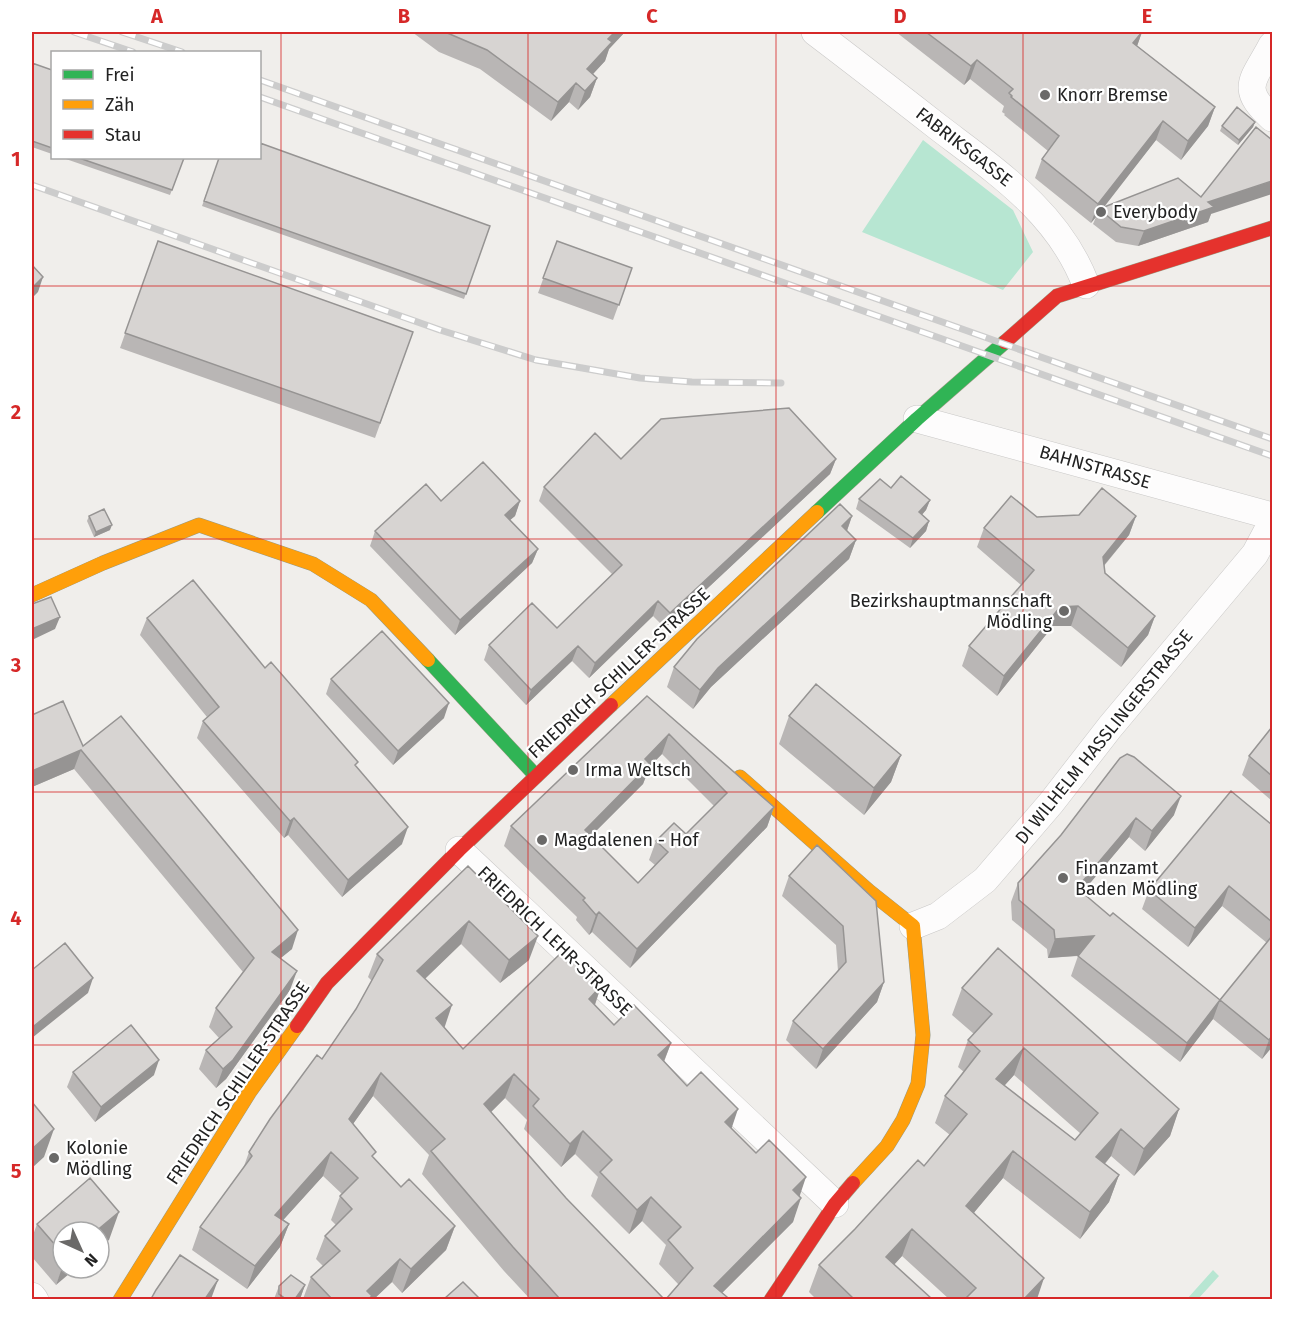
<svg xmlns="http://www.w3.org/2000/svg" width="1304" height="1331" font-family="'Fira Sans',sans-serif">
<rect width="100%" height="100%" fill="#f0eeeb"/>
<path fill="#b7e6d2" d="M923 140 1013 210 1033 252 1003 290 862 232Z
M1213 1270 1219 1276 1198 1299H1187Z"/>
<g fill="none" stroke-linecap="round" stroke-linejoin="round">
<g stroke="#c9c8c7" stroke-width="28">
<path id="street" d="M815 32C856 63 897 95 938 127 997 172 1059 213 1086 285
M1272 45C1254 80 1238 87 1272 118
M917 419 1272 516
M459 850 835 1204
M913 926 938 916 985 880 1051 803 1110 727 1255 554 1272 522
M32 1296 35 1300"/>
</g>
<g stroke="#999a82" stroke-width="15">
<path id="fast" d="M817 512 917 419 1005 342
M428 660 536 776"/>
</g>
<g stroke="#999a82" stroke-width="15">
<path id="slow" d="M32 595 103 563 199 525 313 564 371 600 428 660
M611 705 817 512
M740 777 869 891 913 926 923 1035 918 1084 903 1120 887 1146 853 1183
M120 1300 249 1093 297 1026"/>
</g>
<g stroke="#999a82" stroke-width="15">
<path id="jam" d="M1005 342 1057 296 1272 228
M297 1026 327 983 459 850 611 705
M771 1300 835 1204 853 1183"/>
</g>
<use href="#street" stroke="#fdfcfc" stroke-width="27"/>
<use href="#fast" stroke="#30b455" stroke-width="14"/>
<use href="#slow" stroke="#ff9f0a" stroke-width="14"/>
<use href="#jam" stroke="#e5322d" stroke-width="14"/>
<g stroke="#ccc" stroke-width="7">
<path id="rail" d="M74 32 133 52
M122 32 182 52
M260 80 1272 439
M260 97 1272 456
M32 185 440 330 536 360 640 378 692 382 781 383"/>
</g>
<use href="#rail" stroke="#fff" stroke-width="4.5" stroke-dasharray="14" stroke-linecap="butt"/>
</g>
<path fill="#b9b6b5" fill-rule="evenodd" d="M412 32H625L609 49 605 61 593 74 597 78 590 97 578 110 569 102 551 121 480 69 439 52Z
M896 32H1142L1137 46 1215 107 1208 126 1181 160 1156 140 1103 207 1211 214 1208 222 1138 246 1116 242 1093 224 1096 217 1091 223 1035 178 1042 159 1048 151 1004 115 1005 114 1002 112 1004 106 970 79 964 85Z
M32 63 52 70V154L32 147Z
M1255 122 1253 127 1238 145 1220 131 1222 126Z
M63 158H184L170 195Z
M219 158 490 226 464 299 202 206Z
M158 241 413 332 375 438 120 348Z
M557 241 632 268 613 320 538 293Z
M621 459H836L830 474 665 628 653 616 589 678 572 661 526 705 484 660 489 645 557 628 612 574 539 501 544 487Z
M891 488 930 500 926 510 922 515 929 521 926 531 910 548 856 509 859 499Z
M441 501H520L515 516 510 520 538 549 532 563 455 635 370 546 375 531Z
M89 516 110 530 94 537 87 521Z
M852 516 847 531 856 540 849 559 711 687 693 709 667 687 674 667Z
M1136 516 1129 535 1104 566 1105 573 1155 616 1148 635 1121 667 1071 626H1053L997 696 962 666 969 646 1021 585 977 547 984 528 1037 517Z
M147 618 265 668 356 767 402 844 342 897 288 835 284 838 197 738 203 721 207 717 140 635Z
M331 679 444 718 393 765 326 694Z
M647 696 774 807 767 827 630 968 592 932 589 935 576 920 577 917 504 846 511 826ZM662 754 714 806 686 834 656 841 649 860 655 865 638 883 591 836 643 784 650 766Z
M32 715 83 746 292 949 280 958 290 990 226 1079 216 1088 199 1069 206 1050 219 1038 209 1027 216 1008 243 972 74 769 32 787Z
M789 716 901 755 891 782 864 815 779 744Z
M1272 727V801L1242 775 1249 756Z
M1120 758 1174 815 1145 851 1129 837 1082 892 1110 916 1220 1000 1267 943 1222 906 1188 947 1142 909 1149 890 1272 825V1047L1262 1059 1213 1019 1180 1062 1071 976 1078 956 1048 958 1047 949 1012 920 1011 902 1018 883 1061 835Z
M817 845 884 982 877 1002 816 1069 786 1040 793 1021 838 971 836 945 782 896 789 876Z
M468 866 529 960 500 983 461 944 425 979 444 1028 463 1049 601 986 595 1005 614 1025 671 1043 664 1062 687 1086 799 1196 793 1222 722 1293 727 1297 726 1299H666L679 1285 659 1264 666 1245 642 1221 629 1234 591 1196 598 1177 575 1154 561 1167 524 1129 527 1120 505 1098 491 1112 566 1198 664 1299H530L504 1271 422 1174 429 1155 373 1096 353 1124 374 1158 401 1187 455 1226 446 1250 402 1293 392 1282 374 1299H303L311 1277 323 1266 316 1259 325 1236 336 1225 331 1220 340 1196 342 1194 323 1176 283 1220 289 1224 280 1247 247 1289 192 1250 200 1227 243 1169 249 1152 322 1059 356 1009 372 981 368 977 377 954Z
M962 988 1179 1109 1170 1136 1134 1176 1111 1156 1105 1164 1119 1175 1109 1202 1080 1239 1003 1178 974 1212 1037 1299H949L902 1256 894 1265 932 1299H816L809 1292 819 1265 924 1166 950 1135 935 1123 945 1096 964 1072 958 1067 968 1040 974 1034 952 1015ZM1014 1075 1081 1134 1075 1140 1004 1086Z
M73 1072 154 1075 95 1122 67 1087Z
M37 1224 109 1240 63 1232V1268L56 1285 32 1257V1238Z
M305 1285 300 1299H274L279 1286Z"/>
<path fill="#969493" d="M615 32H625L609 49 605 61 580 88 587 69 608 39Z
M1142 32 1136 49 1133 43Z
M977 60 970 79 964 85 971 66Z
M597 78 590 97 578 110 585 91Z
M576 83 569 102 551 121 558 102Z
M1215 107 1208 126 1181 160 1188 141Z
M1163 121 1156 140 1101 211 1099 209 1096 217 1091 223 1098 204Z
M1255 122 1253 127 1238 145 1239 140Z
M1272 181V194L1211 214 1208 222 1138 246 1144 231 1208 202Z
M43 277 38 292 32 298V288Z
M836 459 830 474 665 628 670 613Z
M930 500 926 510 915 522 919 512Z
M520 501 515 516 499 529 505 515Z
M852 516 845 536 842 526Z
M1136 516 1129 535 1095 576 1103 557Z
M929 521 926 531 910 548 913 538Z
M112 525 110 530 94 537 96 532Z
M856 540 849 559 711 687 693 709 700 690 718 668Z
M538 549 532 563 455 635 460 620Z
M658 601 653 616 589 678 595 663Z
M1078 606 1071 626H1053L997 696 1004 676 1060 607Z
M1155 616 1148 635 1121 667 1128 648Z
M60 617 55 629 32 640V629Z
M578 646 572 661 526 705 531 690Z
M449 703 444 718 393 765 398 751Z
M669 734 662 754 650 766 643 784 578 849 585 830 645 759Z
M81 750 74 769 32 787V771Z
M901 755 891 782 864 815 874 788Z
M1181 796 1174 815 1145 851 1152 831Z
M774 807 767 827 630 968 637 949Z
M294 818 288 835 284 838 290 821Z
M1136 818 1129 837 1070 907 1077 888Z
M408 827 402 844 342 897 348 880Z
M1229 886 1222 906 1188 947 1195 928Z
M599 912 592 932 589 935 596 915Z
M469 921 461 944 409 994 417 971Z
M298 930 292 949 265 971 272 952Z
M538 936 529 960 500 983 509 960Z
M1094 936 1087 955 1048 958 1055 939Z
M297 971 290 990 226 1079 216 1088 223 1069Z
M93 978 88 993 32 1038V1032L34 1026Z
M884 982 877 1002 816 1069 823 1049Z
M601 986 593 1010 589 999Z
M1220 1000 1213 1019 1180 1062 1187 1043Z
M452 1005 444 1029 436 1018Z
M1272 1036V1047L1262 1059 1269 1040Z
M671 1043 662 1066 658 1055Z
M1024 1048 1014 1075 986 1106 996 1079Z
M159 1060 154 1075 95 1122 101 1107Z
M381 1073 373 1096 340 1142 349 1119Z
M514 1074 505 1098 476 1127 484 1104Z
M738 1109 730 1133 725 1122Z
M1179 1109 1170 1136 1134 1176 1144 1149Z
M54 1129 44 1157 32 1168V1149Z
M1121 1129 1111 1156 1087 1184 1096 1157Z
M583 1131 575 1154 561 1167 570 1144Z
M1013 1151 1003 1178 957 1233 966 1206Z
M331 1152 323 1176 267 1238 275 1215Z
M1119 1175 1109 1202 1080 1239 1090 1212Z
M806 1177 798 1201 793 1190Z
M651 1197 642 1221 629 1234 637 1210Z
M801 1198 793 1222 716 1299 714 1286Z
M119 1212 109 1240 99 1248V1232H95Z
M289 1224 280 1247 247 1289 255 1266Z
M455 1226 446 1250 402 1293 411 1269Z
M912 1229 902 1256 876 1284 886 1257Z
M400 1259 392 1282 374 1299H364L367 1291Z
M63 1265V1268H76L56 1285Z
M1044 1278 1037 1299H1024Z
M218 1280 211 1299H205Z
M305 1285 300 1299H295Z"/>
<path fill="#d7d4d2" stroke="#969493" stroke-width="1.5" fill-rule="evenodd" d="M445 32H615L608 39 612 42 587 69 597 78 585 91 576 83 558 102 487 50Z
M926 32H1142L1133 43 1215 107 1188 141 1163 121 1098 204 1042 159 1059 136 1011 97 1012 96 1009 93 1013 89 977 60 971 66Z
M32 63 52 70V148L32 141Z
M1237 107 1255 122 1239 140 1222 126Z
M1256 127 1272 140V181L1208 202 1214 207 1144 231 1121 227 1099 209 1178 178 1201 197Z
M260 143 490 226 466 294 204 201 219 158H260Z
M79 158H184L172 190Z
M158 241 413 332 380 423 125 333Z
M557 241 632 268 619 305 543 278Z
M32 265 43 277 32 288Z
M789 408 836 459 670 613 658 601 595 663 578 646 531 690 489 645 532 603 557 628 622 565 544 487 595 433 621 459 661 419Z
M483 462 520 501 505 515 538 549 460 620 375 531 426 484 441 501Z
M901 476 930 500 919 512 929 521 913 538 859 499 880 479 891 488Z
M1102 488 1136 516 1103 557 1105 573 1155 616 1128 648 1078 606 1060 607 1004 676 969 646 1034 570 984 528 1011 496 1037 517 1079 515Z
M840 504 852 516 842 526 856 540 718 668 700 690 674 667 697 639Z
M104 509 112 525 96 532 89 516Z
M193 580 265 668 271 662 358 762 355 765 408 827 348 880 294 818 290 821 203 721 219 707 147 618Z
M51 597 60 617 32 629V604Z
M382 631 449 703 398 751 331 679Z
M816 684 901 755 874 788 789 716Z
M647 696 774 807 637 949 599 912 596 915 583 900 585 898 511 826ZM669 734 727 793 686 834 674 823 656 841 668 852 638 883 585 830 650 764 645 759Z
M63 701 83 746 121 716 298 930 272 952 297 971 233 1060 223 1069 206 1050 232 1027 216 1008 254 958 81 750 32 771V715Z
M1272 727V776L1249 756Z
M1127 754 1134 757 1181 796 1152 831 1136 818 1077 888 1110 916 1113 913 1220 1000 1187 1043 1078 956 1094 936 1055 939 1054 930 1019 900 1018 883 1061 835 1120 758Z
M1231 791 1272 825V922L1229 886 1195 928 1149 890Z
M817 845 876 901 884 982 823 1049 793 1021 846 962 843 926 789 876Z
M468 866 538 936 509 960 469 921 417 971 452 1005 436 1018 463 1049 565 949 601 986 589 999 614 1025 634 1005 671 1043 658 1055 687 1086 701 1072 738 1109 725 1122 756 1153 769 1140 806 1177 793 1190 801 1198 714 1286 727 1297 725 1299H666L693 1268 668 1240 681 1227 651 1197 637 1210 600 1172 612 1160 583 1131 570 1144 533 1106 539 1099 514 1074 484 1104 566 1198 664 1299H560L513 1247 431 1151 445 1139 381 1073 349 1119 376 1152 372 1156 401 1187 409 1179 455 1226 411 1269 400 1259 367 1291 372 1296 368 1299H332L311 1277 340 1251 325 1236 352 1209 340 1196 358 1178 331 1152 275 1215 289 1224 255 1266 200 1227 252 1156 249 1152 270 1119 317 1055 322 1059 356 1009 383 960 377 954Z
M1272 936V1036L1269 1040 1220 1000Z
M65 943 93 978 34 1026 32 1023V970Z
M998 948 1179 1109 1144 1149 1121 1129 1096 1157 1119 1175 1090 1212 1013 1151 966 1206 1044 1278 1024 1299H965L976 1288 912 1229 886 1257 932 1299H854L819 1265 855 1229 918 1160 924 1166 967 1114 945 1096 980 1051 968 1040 992 1014 962 988ZM1024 1048 1098 1113 1075 1140 996 1079Z
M131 1025 159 1060 101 1107 73 1072Z
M32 1102 54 1129 32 1149Z
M90 1178 119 1212 95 1232H63V1254L37 1224Z
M180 1255 218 1280 205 1299H151L156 1290Z
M291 1275 305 1285 295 1299H286L279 1294V1286Z
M463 1282 480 1299H444Z"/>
<path fill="none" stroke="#d62828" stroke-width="1.5" stroke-opacity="0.55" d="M281 32V1300M528 32V1300M776 32V1300M1023 32V1300M32 286H1272M32 539H1272M32 792H1272M32 1045H1272"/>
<g fill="#6a6968" stroke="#fff" stroke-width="2">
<circle cx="1045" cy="95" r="6"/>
<circle cx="1101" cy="212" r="6"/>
<circle cx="1064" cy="611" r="6"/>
<circle cx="573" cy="770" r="6"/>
<circle cx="542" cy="840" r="6"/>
<circle cx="1063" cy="878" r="6"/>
<circle cx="54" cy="1158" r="6"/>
</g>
<g text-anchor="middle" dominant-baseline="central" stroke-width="4.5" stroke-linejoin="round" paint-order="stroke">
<g font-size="18" fill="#222" stroke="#fff" text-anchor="start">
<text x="1057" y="95">Knorr Bremse</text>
<text x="1113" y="212">Everybody</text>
<text x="1052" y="601" text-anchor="end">Bezirkshauptmannschaft<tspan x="1052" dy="21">Mödling</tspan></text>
<text x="585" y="770">Irma Weltsch</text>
<text x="554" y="840">Magdalenen - Hof</text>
<text x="1075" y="868">Finanzamt<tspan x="1075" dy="21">Baden Mödling</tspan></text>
<text x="66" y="1148">Kolonie<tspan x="66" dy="21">Mödling</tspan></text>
</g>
<g font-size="18" fill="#222" stroke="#fff">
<text transform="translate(964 147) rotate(38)">FABRIKSGASSE</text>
<text transform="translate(1095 467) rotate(16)">BAHNSTRASSE</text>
<text transform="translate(619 673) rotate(-43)">FRIEDRICH SCHILLER-STRASSE</text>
<text transform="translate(1104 737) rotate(-51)">DI WILHELM HASSLINGERSTRASSE</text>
<text transform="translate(555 941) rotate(44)">FRIEDRICH LEHR-STRASSE</text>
<text transform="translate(238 1083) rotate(-56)">FRIEDRICH SCHILLER-STRASSE</text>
</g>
</g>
<rect width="1304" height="1331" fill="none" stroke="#ffffff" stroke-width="66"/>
<rect x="51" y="51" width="210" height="108" fill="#ffffff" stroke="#a7a7a7" stroke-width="1.5"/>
<rect x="63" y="70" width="30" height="9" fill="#30b455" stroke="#a7a7a7" stroke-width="1.5"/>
<text x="105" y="81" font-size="18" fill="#222222">Frei</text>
<rect x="63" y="100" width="30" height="9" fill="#ff9f0a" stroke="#a7a7a7" stroke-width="1.5"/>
<text x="105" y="111" font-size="18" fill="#222222">Zäh</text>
<rect x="63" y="130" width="30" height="9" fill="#e5322d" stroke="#a7a7a7" stroke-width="1.5"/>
<text x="105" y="141" font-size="18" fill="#222222">Stau</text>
<g transform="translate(81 1250) rotate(135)"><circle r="28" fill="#ffffff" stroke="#a7a7a7" stroke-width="1.5"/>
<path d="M0-4.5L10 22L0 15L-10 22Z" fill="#6a6968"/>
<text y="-9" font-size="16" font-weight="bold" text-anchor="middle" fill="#222222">N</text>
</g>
<rect x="33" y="33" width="1238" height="1265" fill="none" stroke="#d62828" stroke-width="2"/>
<g font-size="20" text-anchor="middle" font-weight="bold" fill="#d62828">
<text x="157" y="23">A</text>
<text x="404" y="23">B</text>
<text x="652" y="23">C</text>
<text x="900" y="23">D</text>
<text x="1147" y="23">E</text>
<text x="16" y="166">1</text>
<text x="16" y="419">2</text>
<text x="16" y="672">3</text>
<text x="16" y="925">4</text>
<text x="16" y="1178">5</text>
</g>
</svg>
